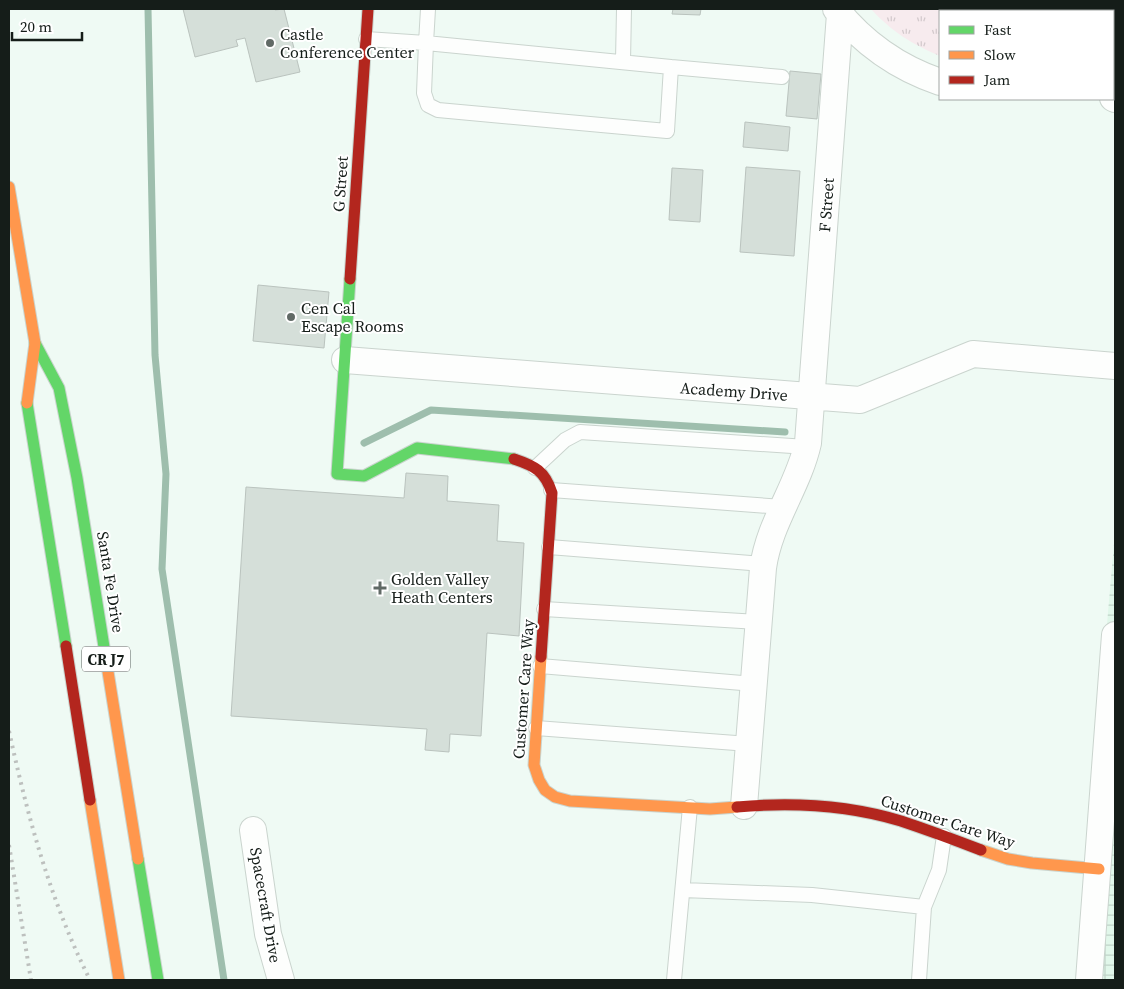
<svg xmlns="http://www.w3.org/2000/svg" width="1124" height="989" font-family="'Source Serif 4',serif">
<defs>
<pattern id="industrial-grid" width="8" height="8" patternUnits="userSpaceOnUse" patternTransform="scale(1.25)"><rect width="8" height="8" fill="#e1f7ea"/><path d="M0 4h8M4 0v8" fill="none" stroke="#c0d3c8"/></pattern>
<pattern id="grass-tufts" width="24" height="20" patternUnits="userSpaceOnUse" patternTransform="scale(1.25)"><rect width="24" height="20" fill="#f7ebee"/><path d="M3 7l-1-3M5 7V3M7 7l1-3M15 17l-1-3M17 17v-4M19 17l1-3" fill="none" stroke="#d3c9cc"/></pattern>
</defs>
<rect width="100%" height="100%" fill="#effaf4"/>
<path fill="url(#industrial-grid)" d="M1115 532V980H1076Z"/>
<path fill="url(#grass-tufts)" d="M871 9H1115V70H1113V11H940V56C912 44 892 32 871 9Z"/>
<g fill="none" stroke-linecap="round" stroke-linejoin="round">
<path stroke="#9ebead" stroke-width="7" d="M148 9 155 355 166 474 162 569 224 980
M364 443 431 410 785 432"/>
</g>
<path fill="#d5dfd9" stroke="#bac3be" d="M183 9H274L275 10 284 9 300 72 256 82 245 38 236 40 238 46 195 57Z
M673 9H701L700 15 672 14Z
M790 71 821 74 817 119 786 116Z
M745 122 790 127 788 151 743 147Z
M746 167 800 171 794 256 740 252Z
M672 168 703 170 700 222 669 220Z
M258 285 329 292 324 348 253 341Z
M406 473 448 476 447 501 499 505 497 541 524 543 519 636 487 633 481 736 450 734 449 752 425 750 427 729 231 716 246 487 404 498Z"/>
<g fill="none" stroke-linecap="round" stroke-linejoin="round">
<g stroke="#cad4ce" stroke-width="16">
<path id="lane" d="M428 9 426 43 671 67
M366 39 426 43 424 93 428 105 438 110 667 131 671 67 782 77
M623 61 624 9
M535 468 565 440 580 432 807 447
M551 490 783 507
M549 547 763 564
M544 609 758 622
M540 666 754 684
M536 728 749 744
M683 890 812 895 924 907
M674 980 690 807
M919 980 924 907 939 870 944 836"/>
</g>
<g stroke="#cad4ce" stroke-width="28">
<path id="street" d="M836 9C863 43 899 68 940 82
M1113 98 1115 99
M345 360 860 400 973 354 1115 366
M744 806 763 568C769 523 798 487 808 443L840 14
M253 830 268 934 281 980
M1089 980 1115 635"/>
</g>
<g stroke="#cad4ce" stroke-width="13">
<path id="fast" d="M350 279 337 474 364 476 417 448 514 459
M35 343 59 388 77 478 105 653
M27 403 66 646
M138 859 158 980"/>
</g>
<g stroke="#cad4ce" stroke-width="13">
<path id="slow" d="M9 187 35 343 27 403
M105 653 138 859
M541 657 534 765 539 780 545 790 555 797 570 801 710 809 737 807
M90 800 119 980
M981 850 1008 859 1032 863 1099 869"/>
</g>
<g stroke="#cad4ce" stroke-width="13">
<path id="jam" d="M350 279 368 9
M514 459C535 466 545 471 552 493L541 657
M66 646 90 800
M737 807C792 802 848 805 901 821 928 830 955 840 981 850"/>
</g>
<use href="#lane" stroke="#fdfefd" stroke-width="14"/>
<use href="#street" stroke="#fdfefd" stroke-width="26"/>
<use href="#fast" stroke="#63d668" stroke-width="11"/>
<use href="#slow" stroke="#ff974d" stroke-width="11"/>
<use href="#jam" stroke="#b3261e" stroke-width="11"/>
<path stroke="#bdc0be" stroke-width="4" stroke-dasharray="2.5 5" stroke-linecap="butt" d="M9 731C28 818 50 900 90 980
M9 845 31 980"/>
</g>
<g fill="#616a66" stroke="#fff" stroke-width="2">
<circle cx="270" cy="43" r="5"/>
<circle cx="291" cy="317" r="5"/>
<path d="M377.5 580.5h5v5h5v5h-5v5h-5v-5h-5v-5h5z"/>
</g>
<g text-anchor="middle" dominant-baseline="central" stroke-width="4" stroke-linejoin="round" paint-order="stroke">
<rect fill="#fff" stroke="#5b615e" stroke-width="1" x="82" y="646.5" width="48" height="25" rx="4"/>
<g font-size="15" font-weight="bold" fill="#151d19">
<text x="106" y="659">CR J7</text>
</g>
<g font-size="16" fill="#151d19" stroke="#fff" text-anchor="start">
<text x="280" y="34">Castle<tspan x="280" dy="18">Conference Center</tspan></text>
<text x="301" y="308">Cen Cal<tspan x="301" dy="18">Escape Rooms</tspan></text>
<text x="391" y="579">Golden Valley<tspan x="391" dy="18">Heath Centers</tspan></text>
</g>
<g font-size="16" fill="#151d19" stroke="#fff">
<text transform="translate(340 184) rotate(-86)">G Street</text>
<text transform="translate(826 205) rotate(-86)">F Street</text>
<text transform="translate(734 391) rotate(4)">Academy Drive</text>
<text transform="translate(111 582) rotate(81)">Santa Fe Drive</text>
<text transform="translate(523 689) rotate(-86)">Customer Care Way</text>
<text transform="translate(948 821) rotate(18)">Customer Care Way</text>
<text transform="translate(266 905) rotate(80)">Spacecraft Drive</text>
</g>
</g>
<rect width="1124" height="989" fill="none" stroke="#151d19" stroke-width="20"/>
<rect x="939" y="10" width="175" height="90" fill="#ffffff" stroke="#a1a5a3"/>
<rect x="949" y="26" width="25" height="8" fill="#63d668" stroke="#a1a5a3"/>
<text x="984" y="35" font-size="15" fill="#151d19">Fast</text>
<rect x="949" y="51" width="25" height="8" fill="#ff974d" stroke="#a1a5a3"/>
<text x="984" y="60" font-size="15" fill="#151d19">Slow</text>
<rect x="949" y="76" width="25" height="8" fill="#b3261e" stroke="#a1a5a3"/>
<text x="984" y="85" font-size="15" fill="#151d19">Jam</text>
<path d="M12 32v8h70v-8" fill="none" stroke="#151d19" stroke-width="2.5"/>
<text x="20" y="32" font-size="15" fill="#151d19" stroke="#ffffff" stroke-width="4" paint-order="stroke">20 m</text>
</svg>
